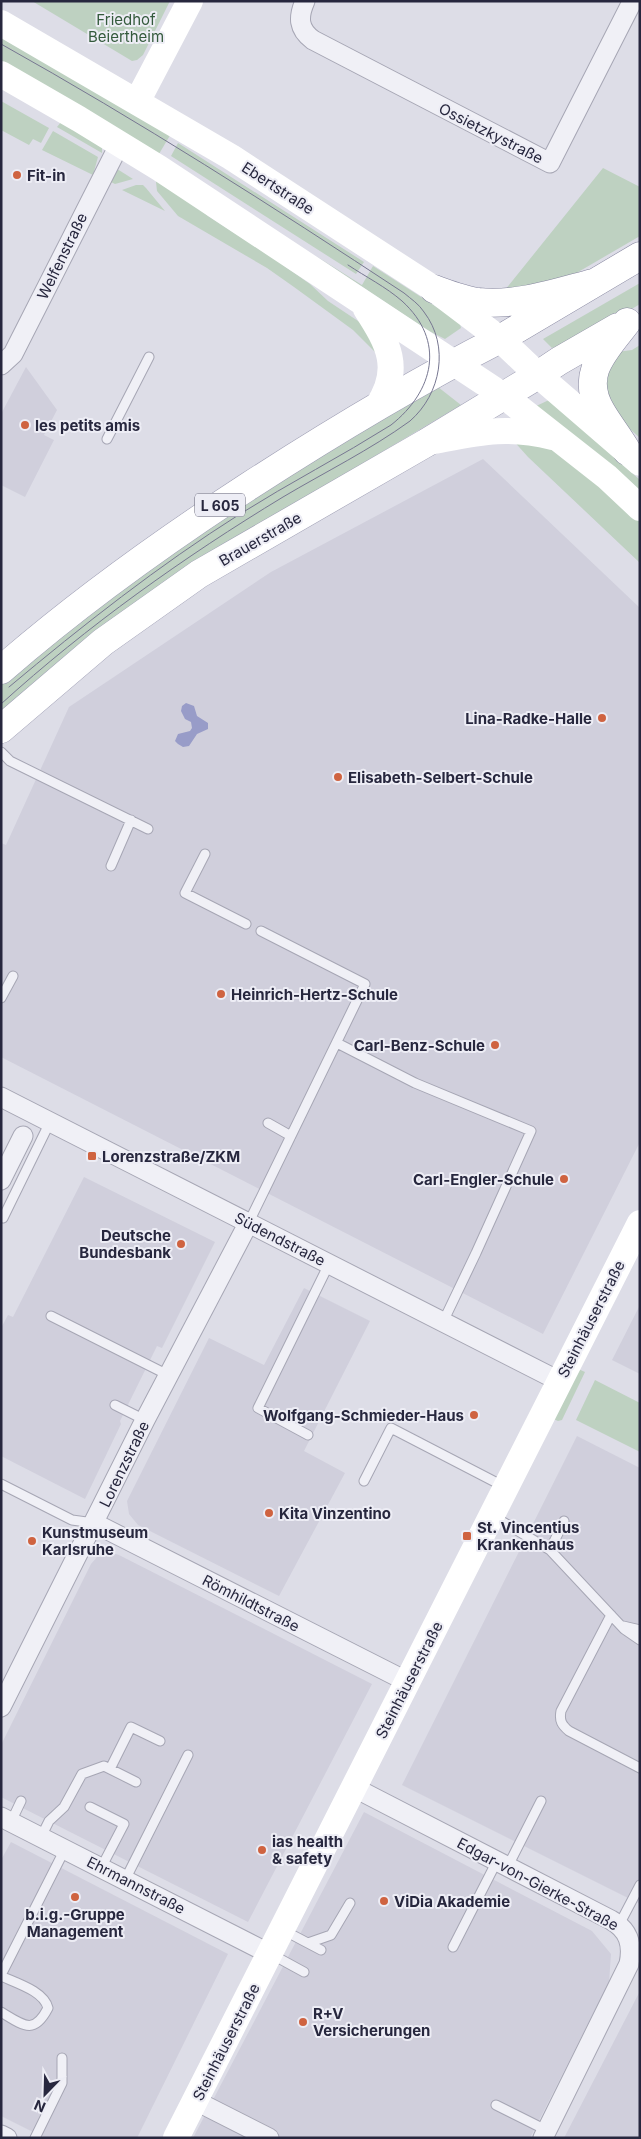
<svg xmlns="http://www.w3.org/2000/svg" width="641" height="2139" font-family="Inter,sans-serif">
<rect width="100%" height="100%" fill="#dddde7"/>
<path fill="#d0cfdc" d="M26 367 57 410 44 435 54 440 25 497 1 485V414Z
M483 459 640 608V1142L543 1334 1 1057V843L6 845 69 707 271 572Z
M84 1177 215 1242 162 1348 157 1346 120 1421 121 1424 85 1499 1 1456V1328L8 1315 13 1317Z
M304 1288 370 1321 304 1451 345 1473 279 1596 138 1525 129 1514 127 1501 209 1338 264 1365Z
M640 1305V1374L612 1360Z
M577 1436 640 1468V1904L402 1785Z
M112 1553 119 1555 372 1684 248 1922 1 1797V1745L91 1564 97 1557 103 1554Z
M364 1812 592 1931 611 1954 609 1983 530 2138H193Z
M11 1842 228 1954 137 2138H45L1 2116V1860Z
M640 1991V2138H564Z"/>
<path fill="#bed1c1" d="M32 1H170L143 55 137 60 132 61Z
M1 28 175 127 156 159 1 67Z
M1 101 49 128 41 143 33 139 29 145 1 130Z
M61 122 102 146V153L57 127Z
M53 131 98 157 93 175 42 150Z
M178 143 364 262 356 274 171 156Z
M114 167 133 179 115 184 107 180Z
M603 168 640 187V236L573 275 501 295Z
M159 178 175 187 208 216 273 258 310 284 328 301 367 327 376 353 353 330 294 287 267 268 178 216 157 191 156 182Z
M136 185H143L146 188 165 211 122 190Z
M316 256 362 285 373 266 449 315 460 324 461 328 445 339 427 330Z
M640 283V304L597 330 552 348 543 339Z
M640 345V438L614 415 600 371 617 352 632 350Z
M438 387 461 405 227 544 1 718V681L214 518Z
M549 400 640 480V496L534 407Z
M511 438C561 440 603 488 640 519V563L528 457Z
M576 1368 585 1372 562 1420 558 1421 551 1418Z
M595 1380 640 1403V1452L576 1420Z"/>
<path fill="#989cc8" d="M186 703 194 706 197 716 208 723V729L197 734 189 746 183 747 178 744 175 741 178 734 190 731 192 728 191 722 185 719 181 711 182 706Z"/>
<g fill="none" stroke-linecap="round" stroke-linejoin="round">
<g stroke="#a6a6b4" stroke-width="11">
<path id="lane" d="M107 439 149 357
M1 752 10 761 148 829
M205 854 185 893 246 924
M111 866 131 820
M1 998 13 976
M337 1043 415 1083 531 1131 476 1253 443 1322
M268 1123 291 1136
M3 1218 50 1122
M249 1222 365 984 261 931
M51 1316 168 1375
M115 1405 145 1420
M308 1435 258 1408 329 1264
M364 1481 391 1428 503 1486
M1 1484 72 1520 94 1523
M493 1516 550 1550 624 1629 640 1640
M550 1550 564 1521
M611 1615 561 1711C559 1721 562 1725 569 1731L640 1768
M623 1626 640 1630
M110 1769 131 1727 160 1741
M90 1807 124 1824 101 1868
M11 1822 21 1801
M41 1837 49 1821 64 1807 82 1774 104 1766 136 1782
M508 1866 541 1801
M125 1880 188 1755
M619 1925 640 1885
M283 1930 321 1950
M308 1943 331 1935 350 1903
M453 1947 497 1861
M271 1954 304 1972
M1 1975 65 1849
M1 1976C16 1983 44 1991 48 2008 34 2035 24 2026 1 2012
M496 2105 546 2130
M35 2138 62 2083V2058"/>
</g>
<g stroke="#a6a6b4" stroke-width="21">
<path id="street" d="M305 1C298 17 298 29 313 40L550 163 632 2
M1 365 13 354 120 143
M1 1097 559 1381
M1 1180 23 1136
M94 1523 408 1682
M1 1707 145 1420 249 1222
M355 1788 611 1920C629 1930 633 1945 629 1964L543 2138
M1 1817 270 1954
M196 2101 269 2138
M1 2135 7 2138"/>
</g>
<g stroke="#9d9db3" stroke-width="29">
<path id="primary" d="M1 670C79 602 163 542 249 486 331 433 414 383 500 339
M1 729 103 642 199 574 426 443 538 375"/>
</g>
<g stroke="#85859e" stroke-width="29">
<path id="highway" d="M434 289C448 294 463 300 478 302 517 306 555 293 593 283
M500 339 640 256
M538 375 559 361 618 327
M627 451C619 437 609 425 601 411 579 374 605 351 627 322"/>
</g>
<use href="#lane" stroke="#f0f0f6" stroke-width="9"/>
<use href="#street" stroke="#f0f0f6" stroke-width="19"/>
<path stroke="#fff" stroke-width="26" d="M1 23 231 157 434 289 500 339 538 375 640 463
M1 74 79 119 159 168 504 396 607 477 640 508
M137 102 190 1
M366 309C388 343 403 369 377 407
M429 442C477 433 504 425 553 437
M176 2138 640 1223"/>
<use href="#primary" stroke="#fff" stroke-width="28"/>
<use href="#highway" stroke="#fff" stroke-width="28"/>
<path stroke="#777791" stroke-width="1" d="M1 44C139 121 272 206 404 293 411 299 419 304 424 312 450 346 441 394 410 421 370 450 325 472 283 497 184 557 87 626 1 704
M9 687C83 625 158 566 240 514 289 483 342 456 391 425 434 391 446 341 402 301 386 287 366 277 348 265"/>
</g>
<g fill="#cf6340" stroke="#ededf5" stroke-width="2">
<circle cx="17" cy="175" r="5"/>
<circle cx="25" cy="425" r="5"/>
<circle cx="602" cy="718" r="5"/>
<circle cx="338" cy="777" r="5"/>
<circle cx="221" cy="994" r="5"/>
<circle cx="495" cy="1045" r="5"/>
<rect x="87" y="1151" width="10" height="10" rx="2.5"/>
<circle cx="564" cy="1179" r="5"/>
<circle cx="181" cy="1244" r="5"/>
<circle cx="474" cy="1415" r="5"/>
<circle cx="269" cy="1513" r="5"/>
<rect x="462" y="1531" width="10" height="10" rx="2.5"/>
<circle cx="32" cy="1541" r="5"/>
<circle cx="262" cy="1850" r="5"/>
<circle cx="75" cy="1897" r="5"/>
<circle cx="384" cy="1901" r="5"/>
<circle cx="303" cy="2022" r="5"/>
</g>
<g text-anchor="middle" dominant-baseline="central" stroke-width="4" stroke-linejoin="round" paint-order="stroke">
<rect fill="#ededf5" stroke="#626275" stroke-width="1" x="195" y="493.5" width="50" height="23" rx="4"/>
<g font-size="14" font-weight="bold" fill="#27273e">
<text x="220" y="505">L 605</text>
</g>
<g font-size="15" fill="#345a3c" stroke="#ededf5">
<text x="126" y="19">Friedhof<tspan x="126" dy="17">Beiertheim</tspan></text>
</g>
<g font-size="15" fill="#27273e" stroke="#ededf5">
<text transform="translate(491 133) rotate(27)">Ossietzkystraße</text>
<text transform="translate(278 188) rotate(33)">Ebertstraße</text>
<text transform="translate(62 256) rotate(-64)">Welfenstraße</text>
<text transform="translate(260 539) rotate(-30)">Brauerstraße</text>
<text transform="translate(280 1239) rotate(27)">Südendstraße</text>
<text transform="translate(591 1319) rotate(-63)">Steinhäuserstraße</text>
<text transform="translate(124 1464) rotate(-64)">Lorenzstraße</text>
<text transform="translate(251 1603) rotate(27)">Römhildtstraße</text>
<text transform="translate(409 1680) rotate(-63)">Steinhäuserstraße</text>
<text transform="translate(538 1884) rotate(28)">Edgar-von-Gierke-Straße</text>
<text transform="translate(136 1885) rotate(27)">Ehrmannstraße</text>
<text transform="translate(226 2042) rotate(-63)">Steinhäuserstraße</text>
</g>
<g font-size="15" font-weight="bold" fill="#27273e" stroke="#ededf5" text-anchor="start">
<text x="27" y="175">Fit-in</text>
<text x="35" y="425">les petits amis</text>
<text x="592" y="718" text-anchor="end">Lina-Radke-Halle</text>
<text x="348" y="777">Elisabeth-Selbert-Schule</text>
<text x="231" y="994">Heinrich-Hertz-Schule</text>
<text x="485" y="1045" text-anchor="end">Carl-Benz-Schule</text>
<text x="102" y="1156">Lorenzstraße/ZKM</text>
<text x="554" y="1179" text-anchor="end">Carl-Engler-Schule</text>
<text x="171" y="1235" text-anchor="end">Deutsche<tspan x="171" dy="17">Bundesbank</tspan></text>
<text x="464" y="1415" text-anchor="end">Wolfgang-Schmieder-Haus</text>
<text x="279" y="1513">Kita Vinzentino</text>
<text x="477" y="1527">St. Vincentius<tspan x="477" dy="17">Krankenhaus</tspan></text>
<text x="42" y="1532">Kunstmuseum<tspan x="42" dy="17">Karlsruhe</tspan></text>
<text x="272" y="1841">ias health<tspan x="272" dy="17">&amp; safety</tspan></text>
<text x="394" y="1901">ViDia Akademie</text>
<text x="75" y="1914" text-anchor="middle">b.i.g.-Gruppe<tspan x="75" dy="17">Management</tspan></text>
<text x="313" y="2013">R+V<tspan x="313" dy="17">Versicherungen</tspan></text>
</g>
</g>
<rect width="641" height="2139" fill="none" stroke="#27273e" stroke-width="5"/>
<g transform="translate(45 2094) rotate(203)" stroke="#ededf5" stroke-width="4" paint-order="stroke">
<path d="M0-4L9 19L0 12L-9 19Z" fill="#27273e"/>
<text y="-8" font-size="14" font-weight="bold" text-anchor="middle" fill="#27273e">N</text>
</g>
</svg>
